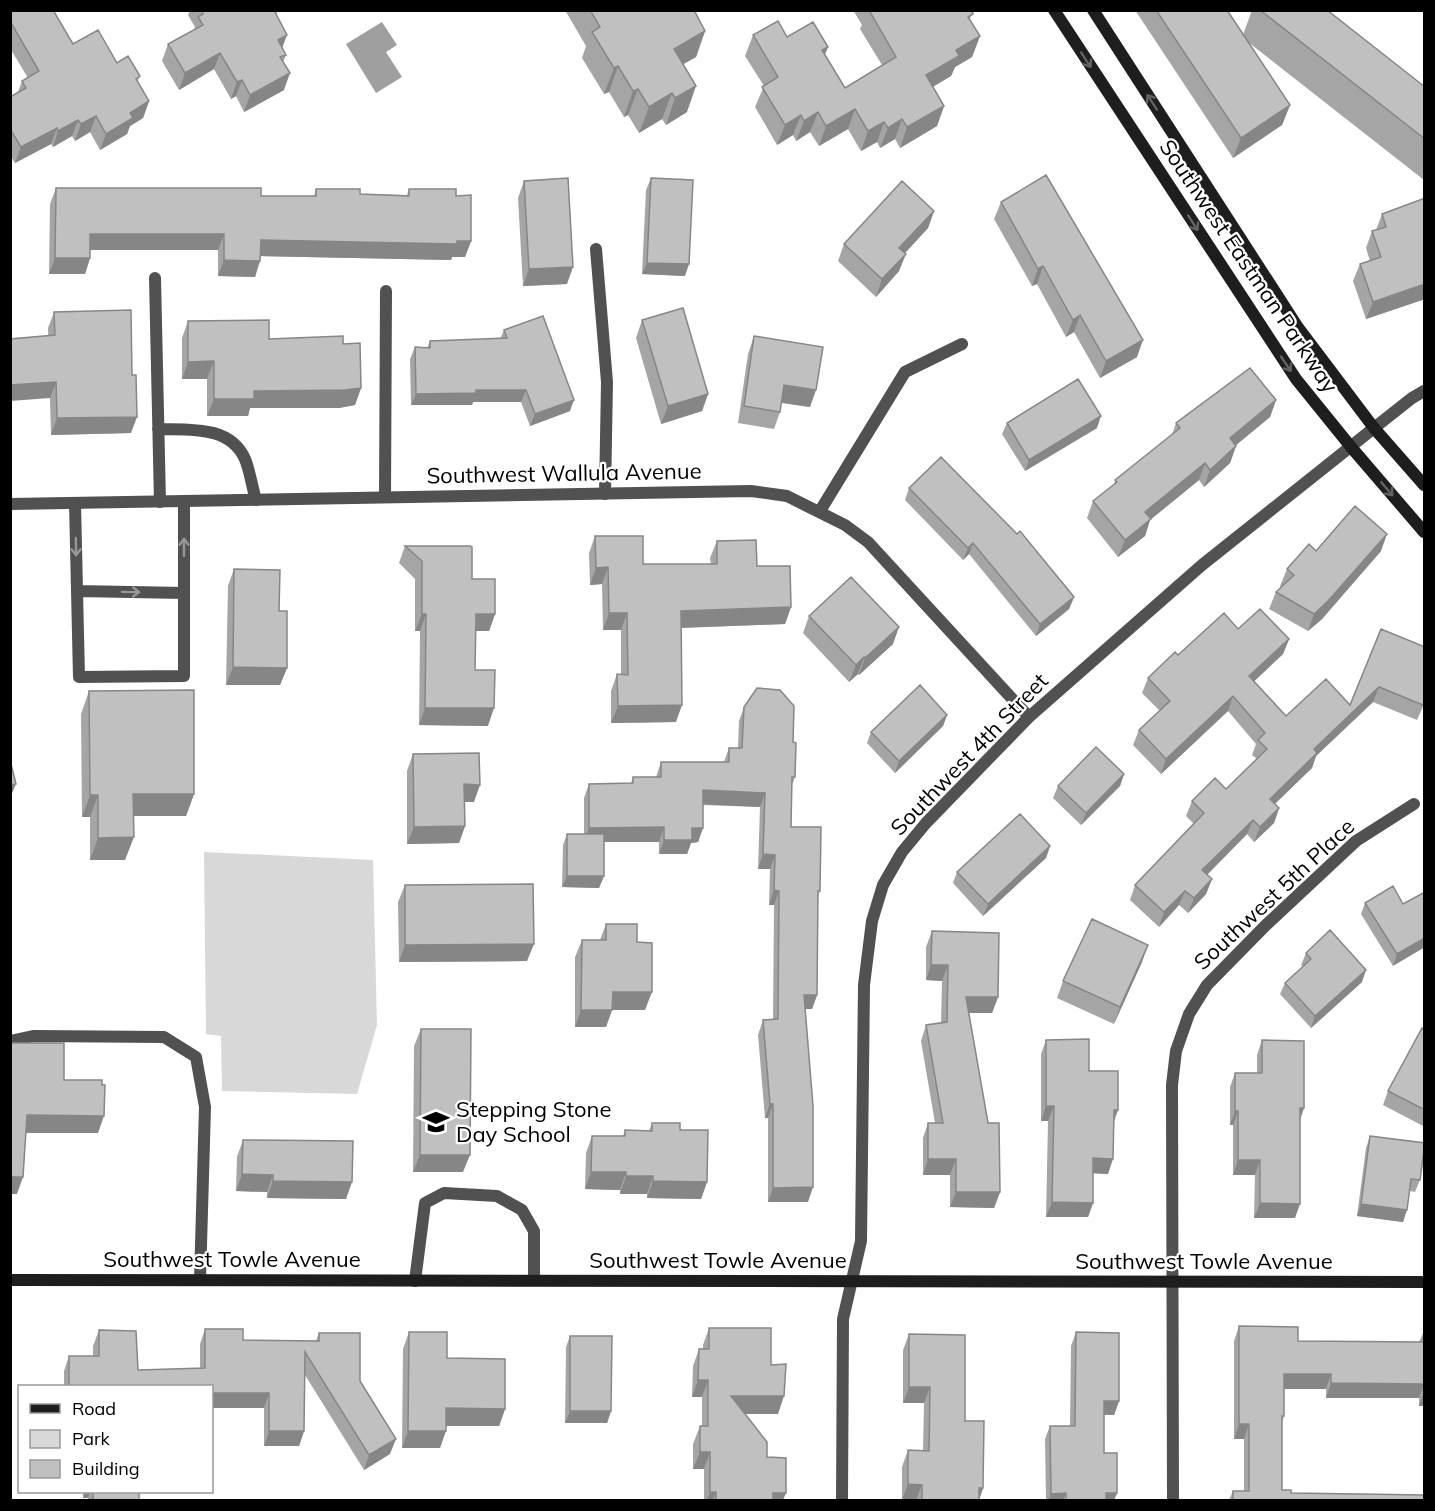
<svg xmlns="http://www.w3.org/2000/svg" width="1435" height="1511" font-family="Mulish,sans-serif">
<rect width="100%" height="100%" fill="#fff"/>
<path fill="#d8d8d8" d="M204 852 373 860 377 1025 357 1094 222 1091 221 1036 206 1034Z"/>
<path fill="#9f9f9f" d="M382 22 397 45 386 52 402 77 376 93 346 44Z"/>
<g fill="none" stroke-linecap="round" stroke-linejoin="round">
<path stroke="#515151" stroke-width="12" d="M596 249 607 382 605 494
M155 278 160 502
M1374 428 1412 398 1424 391
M158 429C189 430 230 425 245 459 250 471 252 487 256 500
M385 497 386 291
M75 503 79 677 184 676V501
M77 591 184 593
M10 1041 33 1036 164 1037 196 1057 205 1107 200 1280
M415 1281 425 1203 444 1193 497 1196 522 1210 534 1231V1280"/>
<path stroke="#515151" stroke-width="12" d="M10 504 751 491 787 496 845 525 868 542 1029 717
M820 511 905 372 962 344
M842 1500 843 1319 861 1241 864 985 872 921 883 885 902 852 926 823 1029 717 1202 565 1374 428
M1173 1500 1172 1085 1176 1051 1189 1014 1207 985 1266 925 1356 841 1414 804"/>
<path stroke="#1e1e1e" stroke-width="12" d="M1054 10 1296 379 1351 447 1424 532
M1093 10 1297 326 1374 428 1424 485
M10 1280 1424 1282"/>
</g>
<path fill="#a5a5a5" d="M10 10 73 44 117 63 140 76 137 82 149 101 143 118 130 126 127 134 100 150 90 132 75 141 72 136 53 147 51 144 15 163 10 155V97L18 92 22 81 28 78 10 48Z
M190 10H278L276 15 282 48 286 55 283 62 284 90 244 112 236 96 231 99 214 69 179 90 162 61 168 44 194 30 195 27 188 15Z
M565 10H694L705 31 696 57 683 64 687 112 666 125 662 119 639 133 628 115 624 117 609 92 604 94 582 58 586 46Z
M853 10H971L970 21 980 36 972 57 955 67 951 76 933 87 944 106 937 126 900 148 895 139 880 148 877 142 861 151 848 129 819 146 810 132 796 141 793 135 777 145 755 107 764 86 745 56 753 35 787 37 825 55 845 88 882 65 860 29 862 25Z
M1135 10H1227L1243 35 1252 10H1327L1425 87V178L1424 180 1248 42 1290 105 1282 125 1233 158Z
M651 178 685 276 642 274 646 190Z
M524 181 567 284 523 286 518 198Z
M56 188 261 196H314L316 189 360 194 407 195 409 189 456 196 471 241 465 257H452L451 260 260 256 255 277 218 276V250H90V258L85 274H49L50 204Z
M1425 198V299L1366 319 1353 281 1360 264 1370 261 1366 248 1372 231 1376 230 1382 214Z
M1001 202 1137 357 1100 378 1074 332 1066 337 1037 284 1032 286 994 219Z
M934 211 928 228 905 253 899 271 876 297 838 261 844 244Z
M54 312 131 433 51 435 48 328Z
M642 320 708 394 702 411 661 424 636 338Z
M188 321 269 339 343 344 361 388 355 405 339 408H250L248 416H207V379H182V338Z
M504 330 570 411 530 426 521 402H473L472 405H411L410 359 415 347 427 348 430 341 500 339Z
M754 336 810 407 781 403 780 412 774 429 738 423 748 354Z
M1276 400 1270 417 1236 445V446L1230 463 1204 487 1199 480 1150 520 1145 536 1118 557 1087 518 1093 501 1114 485 1115 480 1172 435 1176 423Z
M1007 423 1097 428 1025 471 1002 434Z
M909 488 1074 597 1069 609 1036 636 969 554 963 560 905 500Z
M595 536 643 564H711L710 558 717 541 757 566 791 607 785 624 681 628 676 722 611 723V691L617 674H621V630H603L602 584 590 585 589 553Z
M405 546 472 579 495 614 489 631H476L475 670 488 726 419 725 420 631H415V579L399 563Z
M1316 551H1381L1322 619 1308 631 1269 609 1276 592 1281 587 1280 586 1287 569Z
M234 569 279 611 287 668 280 685H226L228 586Z
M809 616 893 644 859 675 858 674 849 682 803 633Z
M1238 629 1289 639 1283 654 1254 681 1286 716 1350 705 1425 647V702L1417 720 1373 702 1316 756 1312 768 1275 804 1279 808 1274 823 1254 842 1247 834 1207 875 1212 879 1206 894 1188 913 1179 905 1159 927 1130 900 1135 885 1194 824 1186 816 1192 801 1226 789 1257 759 1252 755 1256 744 1228 711 1161 774 1133 745 1139 730 1160 711 1142 693 1148 678 1178 655Z
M89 691 194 794 186 816H133L125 860H90V817H82L81 714Z
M744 707 793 742 795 777 792 785 791 827 820 891 818 896 817 995 812 1009H805L808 1202H768V1118H765L758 1035 763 1020 773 1019 774 905H769L770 869H758L760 807 703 805V828L698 842 691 843 687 854H659V842H604V876L599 888 562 887 563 845 567 834H584V798L589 784 631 783 633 777H656L661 762H724L729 748H738L739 721Z
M947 715 943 726 895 773 867 743 871 732Z
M413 754 474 802H465V826L459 843 407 844V771Z
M1124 774 1120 786 1081 825 1053 798 1058 786Z
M1050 846 1046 858 983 916 953 883 957 872Z
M405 885 527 961 399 962 398 902Z
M1425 892 1393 966 1361 914 1365 903 1403 904Z
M606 924 637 942 645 1010H612L606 1027H575V957L582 940H600Z
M932 931 998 997 992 1013H969L1000 1192 994 1208 950 1207V1175H923V1138L928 1123H935L921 1041 926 1025 941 1023 942 981 926 980V947Z
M1306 953 1362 982 1311 1028 1280 994 1285 983 1303 966 1301 965Z
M1142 962 1114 1024 1057 998 1063 981Z
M421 1029 463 1172H413L414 1046Z
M1425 1031V1127L1383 1105 1388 1091Z
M1046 1040 1089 1071 1118 1110 1114 1122 1108 1174 1093 1173V1203L1088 1217H1046L1048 1121H1041V1054Z
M1262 1040 1300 1121 1295 1218H1254L1255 1175H1233V1125H1230V1087L1235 1073H1257V1055Z
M652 1123 680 1130 707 1182 701 1199 647 1198V1194H620V1190L585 1189 586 1153 592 1136H623L625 1130 649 1131Z
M1370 1136 1420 1180 1415 1192 1410 1191 1403 1222 1357 1216 1366 1148Z
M243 1140 346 1199 267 1198V1192L236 1191 237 1157Z
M1239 1326 1298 1341 1419 1342 1425 1329V1406H1419V1398H1326V1389H1284V1416L1282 1422V1490L1291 1493 1425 1500H1229L1233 1491H1244V1439H1234V1341Z
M709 1328 771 1365 778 1414H744L767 1457 783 1500H704V1469H693V1444L700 1426H702V1397H692L693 1366 699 1349H703V1345Z
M205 1329 243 1340 316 1341 319 1333 360 1381 390 1454 364 1470 305 1375 304 1431 299 1446H264V1408H212V1386H64V1371L69 1356H93V1346L99 1330 138 1370 200 1368V1344Z
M409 1332 447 1358 505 1409 499 1426H446L440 1448H402L403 1349Z
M1076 1332 1119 1401 1114 1415H1104V1453L1117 1493 1114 1500H1046L1045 1439 1050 1426H1070L1071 1346Z
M909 1334 965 1421 983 1488 979 1500H902V1467L908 1450 923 1451 924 1403H903V1350Z
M570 1336 611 1411 607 1423H565L566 1347Z
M83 1491H139V1500H88V1498H83Z"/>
<path fill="#868686" d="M705 31 696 57 664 75 674 49Z
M287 35 281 51 278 40Z
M980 36 972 57 955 67 951 76 918 95 926 75 956 50Z
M828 47 820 67 822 50Z
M220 53 214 69 179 90 185 73Z
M618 66 609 92 604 94 614 68Z
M290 73 284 90 244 112 250 95Z
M242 80 236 96 231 99 237 82Z
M696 86 687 112 666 125 675 98Z
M638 89 628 115 624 117 633 91Z
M672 93 662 119 639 133 649 107Z
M149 101 143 118 130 126 127 134 100 150 106 134 130 113Z
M1290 105 1282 125 1233 158 1241 138Z
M944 106 937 126 900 148 907 127Z
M855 109 848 129 819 146 826 126Z
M818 112 810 132 796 141 804 121Z
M801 115 793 135 777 145 785 125Z
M96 116 90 132 75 141 81 124Z
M902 119 895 139 880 148 888 128Z
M78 120 72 136 53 147 58 131Z
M884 122 877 142 861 151 868 131Z
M57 128 51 144 15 163 21 147Z
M934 211 928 228 893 266 899 248Z
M90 234H224L218 250H85Z
M261 240 457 241H471L465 257H452L451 260 255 256Z
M906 254 899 271 876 297 882 279Z
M55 258H90L85 274H49Z
M224 260 260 261 255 277 218 276Z
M647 263 689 264 685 276 642 274Z
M1043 266 1037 284 1032 286 1038 269Z
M573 267 567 284 523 286 529 269Z
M1425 284V299L1366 319 1373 302Z
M1080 315 1074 332 1066 337 1073 320Z
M1143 340 1137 357 1100 378 1106 361Z
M214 361 207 379H182L188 362Z
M56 382 50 398 10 401V385Z
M784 385 816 390 810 407 778 402Z
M361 388 355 405 339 408H250L248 416H207L214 399 254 391Z
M476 390H526L521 402H473L472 405H411L416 394Z
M708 394 702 411 661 424 668 406Z
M574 400 570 411 530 426 535 414Z
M1276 400 1270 417 1224 455 1230 438Z
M1101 416 1097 428 1025 471 1029 460Z
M137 417 131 433 51 435 57 418Z
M1236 446 1230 463 1204 487 1210 470Z
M1205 463 1199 480 1150 520 1145 536 1118 557 1125 540 1145 512Z
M1387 534 1381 551 1322 619 1308 631 1314 614Z
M973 543 969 554 963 560 968 548Z
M608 567 602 584 590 585 596 568Z
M1074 597 1069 609 1036 636 1040 624Z
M791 607 785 624 675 628 681 611Z
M609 613H627L621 630H603Z
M422 614H426L420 631H415Z
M476 614H495L489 631H470Z
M899 627 893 644 859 675 865 658Z
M1289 639 1283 654 1244 691 1249 676Z
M864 657 858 674 849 682 856 665Z
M233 667 287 668 280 685H226Z
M1379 687 1373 702 1316 756 1312 768 1264 814 1270 799 1314 749Z
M1233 696 1228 711 1161 774 1166 759Z
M682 705 676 722 611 723 618 706Z
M425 708H494L488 726 419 725Z
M947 715 943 726 895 773 899 761Z
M1124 774 1120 786 1081 825 1086 813Z
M16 784 10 798V785Z
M464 784 480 785 474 802H458Z
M703 790 765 793 760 807 697 804Z
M133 794H194L186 816H125Z
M90 795H98L90 817H82Z
M1279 808 1274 823 1254 842 1260 827Z
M1253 820 1247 834 1197 885 1202 870Z
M465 826 459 843 407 844 414 827Z
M664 827 659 842H584L589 828Z
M692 828H703L698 842 691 843 687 854H659L664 840Z
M134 837 125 860H90L98 838Z
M1050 846 1046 858 983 916 988 904Z
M763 854 775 855 770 869H758Z
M567 876H604L599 888 562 887Z
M1212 879 1206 894 1188 913 1194 898Z
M774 890 779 891 774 905H769Z
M1185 891 1179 905 1159 927 1164 912Z
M1425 938V947L1393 966 1397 954Z
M534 944 527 961 399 962 405 945Z
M1148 945 1142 962 1114 1024 1120 1007Z
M931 965H948L942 981 926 980Z
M1366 970 1362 982 1311 1028 1315 1016Z
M613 992H652L645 1010H607Z
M804 995H817L812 1009H799Z
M966 997H998L992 1013H960Z
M581 1010H612L606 1027H575Z
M770 1104H773L768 1118H765Z
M1046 1106H1054L1048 1121H1041Z
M1300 1108H1304L1299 1123Z
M1114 1110H1118L1112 1124Z
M1235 1111H1238L1233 1125H1230Z
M27 1115 104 1116 98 1133H21Z
M420 1155H470L463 1172H413Z
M1093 1158 1113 1159 1108 1174 1088 1173Z
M928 1159H956L950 1175H923Z
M1238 1160H1260L1255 1175H1233Z
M591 1172H626L620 1190 585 1189Z
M242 1174 273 1175 267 1192 236 1191Z
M626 1176H653L647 1194H620Z
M10 1177H23L17 1194H10Z
M273 1181 352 1182 346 1199 267 1198Z
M653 1181 707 1182 701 1199 647 1198Z
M813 1187 808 1202H768L773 1188Z
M956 1192H1000L994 1208 950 1207Z
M1052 1202 1093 1203 1088 1217H1046Z
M1260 1203 1300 1204 1295 1218H1254Z
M1361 1204 1407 1210 1403 1222 1357 1216Z
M1284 1374H1331L1326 1389H1279Z
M698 1380H708L702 1397H692Z
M1331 1383 1424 1384 1419 1398H1326Z
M909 1387H930L924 1403H903Z
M1424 1391 1425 1406H1419Z
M212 1393H269L264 1408H212Z
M731 1396H784L778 1414H724Z
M1104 1401H1119L1114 1415 1099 1414Z
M446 1408 505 1409 499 1426H440Z
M570 1411H611L607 1423H565Z
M1239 1424H1249L1244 1439H1234Z
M269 1431H304L299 1446H264Z
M408 1431H446L440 1448H402Z
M396 1439 390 1454 364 1470 369 1455Z
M700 1452H710L704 1469H693Z
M908 1484 922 1485 916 1500H902Z
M979 1488H983L979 1500Z
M85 1491H90L88 1498H83Z
M710 1492H716L713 1500H707Z
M773 1493H786L783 1500H771Z
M1066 1493 1063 1500H1048L1051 1494Z
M1106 1493H1117L1114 1500H1104Z"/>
<path fill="#c0c0c0" stroke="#868686" stroke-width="1.5" d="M10 10H53L73 44 98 30 117 63 128 56 140 76 136 79 149 101 130 113 133 118 106 134 96 116 81 124 78 120 58 131 57 128 21 147 10 129V97L26 88 22 81 39 71 10 21Z
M201 10H278L275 12 287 35 278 40 286 55 280 57 290 73 250 95 242 80 237 82 220 53 185 73 168 44 203 25 198 17 203 14Z
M590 10H694L705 31 674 49 696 86 675 98 672 93 649 107 638 89 633 91 618 66 614 68 592 32 600 27Z
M869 10H971L973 14 968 17 980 36 956 50 959 56 926 75 944 106 907 127 902 119 888 128 884 122 868 131 855 109 826 126 818 112 804 121 801 115 785 125 762 87 778 77 753 35 778 21 787 37 813 22 828 47 822 50 845 88 896 57Z
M1156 10H1227L1290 105 1241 138Z
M1260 10H1327L1425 87V139Z
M1046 175 1143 340 1106 361 1080 315 1073 320 1043 266 1038 269 1001 202Z
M568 178 573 267 529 269 524 181Z
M651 178 693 180 689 264 647 263Z
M902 181 934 211 899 248 906 254 882 279 844 244Z
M56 188H261V196H316V189H360V194L409 196V189H456V196L471 195V241H457V244L261 240 260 261 224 260V234H90V258H55Z
M1425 198V284L1373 302 1360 264 1381 257 1372 231 1386 227 1382 214Z
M683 308 708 394 668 406 642 320Z
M131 310 132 375H136L137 417 57 418 56 382 10 385V339L55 335 54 312Z
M543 316 574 400 535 414 526 390H476V393L416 394 415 347 430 348V341L507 338 504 330Z
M269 320V339L343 336V344L360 343 361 388 345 390 254 391V399H214V361L188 362V321Z
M754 336 823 347 816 390 784 385 780 412 744 406Z
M1250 368 1276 400 1230 438 1236 446 1210 470 1205 463 1145 512 1151 519 1125 540 1093 501 1117 482 1115 480 1180 428 1176 423Z
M1078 379 1101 416 1029 460 1007 423Z
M941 457 1017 534 1020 531 1074 597 1040 624 973 543 968 548 909 488Z
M1355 506 1387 534 1328 601 1314 614 1276 592 1294 575 1287 569 1309 544 1316 551Z
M595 536H643V564H717V541L756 540 757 566H790L791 607 681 611 682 705 618 706 617 674 628 675 627 613H609L608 567 596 568Z
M405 546H470L472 547V579H495V614H476L475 670H495L494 708H425L426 614H422V561Z
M234 569 280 570 279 611H287V668L233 667Z
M851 577 899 627 865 658 864 657 856 665 809 616Z
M1260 609 1289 639 1249 676 1286 716 1326 679 1350 705 1381 629 1425 647V701L1423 705 1379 687 1314 749 1317 753 1270 799 1279 808 1260 827 1253 820 1202 870 1212 879 1194 898 1185 891 1164 912 1135 885 1204 813 1192 801 1215 778 1226 789 1267 749 1258 740 1265 733 1233 696 1166 759 1139 730 1170 701 1148 678 1175 652 1178 655 1224 613 1238 629Z
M920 685 947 715 899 761 871 732Z
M757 688 780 690 794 706 793 742 796 743 795 777H792L791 827H821L820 891H818L817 995H804L813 1106V1187L773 1188V1104H770L763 1020 778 1019 779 891 774 890 775 855 763 854 765 793 703 790V828H692V840H664V827L589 828V784L633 783V777H661V762H729V748H742L744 707Z
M194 690V794H133L134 837 98 838V795H90L89 691Z
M1096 747 1124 774 1086 813 1058 786Z
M479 753 480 785 464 784 465 826 414 827 413 754Z
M10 760 16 784 10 785Z
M1020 814 1050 846 988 904 957 872Z
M567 834H604V876H567Z
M533 884 534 944 405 945V885Z
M1393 886 1403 904 1425 892V938L1397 954 1365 903Z
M1092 919 1148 945 1120 1007 1063 981Z
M606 924H637V942L652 943V992H613L612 1010H581L582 940H606Z
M1330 930 1366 970 1315 1016 1285 983 1311 959 1306 953Z
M932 931 999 933 998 997H966L988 1123H999L1000 1192H956V1159H928V1123H943L926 1025 947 1022 948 965H931Z
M1422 1028 1425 1031V1110L1388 1091Z
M421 1029H471L470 1155H420Z
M1089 1039V1071H1118V1110H1114L1113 1159 1093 1158V1203L1052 1202 1054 1106H1046V1040Z
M1262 1040 1304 1041V1108H1300V1204L1260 1203V1160H1238V1111H1235V1073H1262Z
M10 1043H64V1080H102V1085H105L104 1116 27 1115 23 1177H10Z
M652 1123H680V1130H708L707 1182 653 1181V1176H626V1172H591L592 1136H625V1130L652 1131Z
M1370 1136 1425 1143 1420 1180 1411 1179 1407 1210 1361 1204Z
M243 1140 353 1141 352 1182 273 1181V1175L242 1174Z
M1239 1326 1298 1327V1341L1424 1342 1425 1329V1391L1424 1384 1331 1383V1374H1284V1416H1282V1490H1291V1493L1425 1495V1500H1233V1491H1249V1424H1239Z
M709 1328H771V1365L786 1364 784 1396H731L767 1442V1457L786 1458V1493H773V1500H716V1492H710V1452H700V1426H708V1380H698L699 1349H709Z
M205 1329H243V1340L319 1341V1333H360V1381L396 1439 369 1455 305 1352 304 1431H269V1393H212V1386H69V1356H99V1330L136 1331 138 1370 205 1368Z
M409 1332H447V1358L505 1359V1409L446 1408V1431H408Z
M1076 1332 1119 1333V1401H1104V1453H1117V1493H1106V1500H1066V1493L1051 1494 1050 1426H1075Z
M909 1334 965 1335V1421H984L983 1488H979V1500H922V1485L908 1484V1450L929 1451 930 1387H909Z
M570 1336H612L611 1411H570Z
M93 1491H139V1500H93Z"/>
<defs><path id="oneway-shaft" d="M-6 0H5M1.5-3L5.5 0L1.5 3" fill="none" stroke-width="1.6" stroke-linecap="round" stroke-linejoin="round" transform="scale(1.5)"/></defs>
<g stroke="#626262">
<use href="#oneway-shaft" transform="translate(1086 60) rotate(57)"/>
<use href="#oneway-shaft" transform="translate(1152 102) rotate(-123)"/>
<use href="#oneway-shaft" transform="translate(1193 223) rotate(57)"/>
<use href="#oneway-shaft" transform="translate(1286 364) rotate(56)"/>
<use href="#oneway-shaft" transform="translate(1387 489) rotate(50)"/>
</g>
<g stroke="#979797">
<use href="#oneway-shaft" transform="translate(76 547) rotate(89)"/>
<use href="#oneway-shaft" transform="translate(184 547) rotate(-90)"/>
<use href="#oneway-shaft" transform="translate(131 592) rotate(1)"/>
</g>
<defs>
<g id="school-bare" transform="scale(2.07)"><path d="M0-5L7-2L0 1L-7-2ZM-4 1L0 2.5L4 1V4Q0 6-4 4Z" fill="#000" stroke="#fff" stroke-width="2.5" paint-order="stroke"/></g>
</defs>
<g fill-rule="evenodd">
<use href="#school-bare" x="436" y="1122"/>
</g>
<g text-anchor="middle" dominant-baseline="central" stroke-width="4.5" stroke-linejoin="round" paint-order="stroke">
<g font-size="22" fill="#000" stroke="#fff">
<text transform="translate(1249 266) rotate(56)">Southwest Eastman Parkway</text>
<text transform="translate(564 473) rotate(-1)">Southwest Wallula Avenue</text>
<text transform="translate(969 754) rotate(-46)">Southwest 4th Street</text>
<text transform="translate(1274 894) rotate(-43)">Southwest 5th Place</text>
<text x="232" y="1259">Southwest Towle Avenue</text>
<text x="718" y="1260">Southwest Towle Avenue</text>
<text x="1204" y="1261">Southwest Towle Avenue</text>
</g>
<g font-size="22" fill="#000" stroke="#fff" text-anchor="start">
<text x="456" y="1109">Stepping Stone<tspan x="456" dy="25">Day School</tspan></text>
</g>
</g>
<rect width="1435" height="1511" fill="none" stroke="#000000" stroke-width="24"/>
<rect x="18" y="1385" width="195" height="108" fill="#ffffff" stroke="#999999" stroke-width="1.5"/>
<rect x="30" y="1404" width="30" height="9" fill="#1e1e1e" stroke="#999999" stroke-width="1.5"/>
<text x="72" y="1415" font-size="18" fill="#000000">Road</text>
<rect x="30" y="1430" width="30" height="18" fill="#d8d8d8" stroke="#999999" stroke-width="1.5"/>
<text x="72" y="1445" font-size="18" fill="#000000">Park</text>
<rect x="30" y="1460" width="30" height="18" fill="#c0c0c0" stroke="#999999" stroke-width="1.5"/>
<text x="72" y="1475" font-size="18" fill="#000000">Building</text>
</svg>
